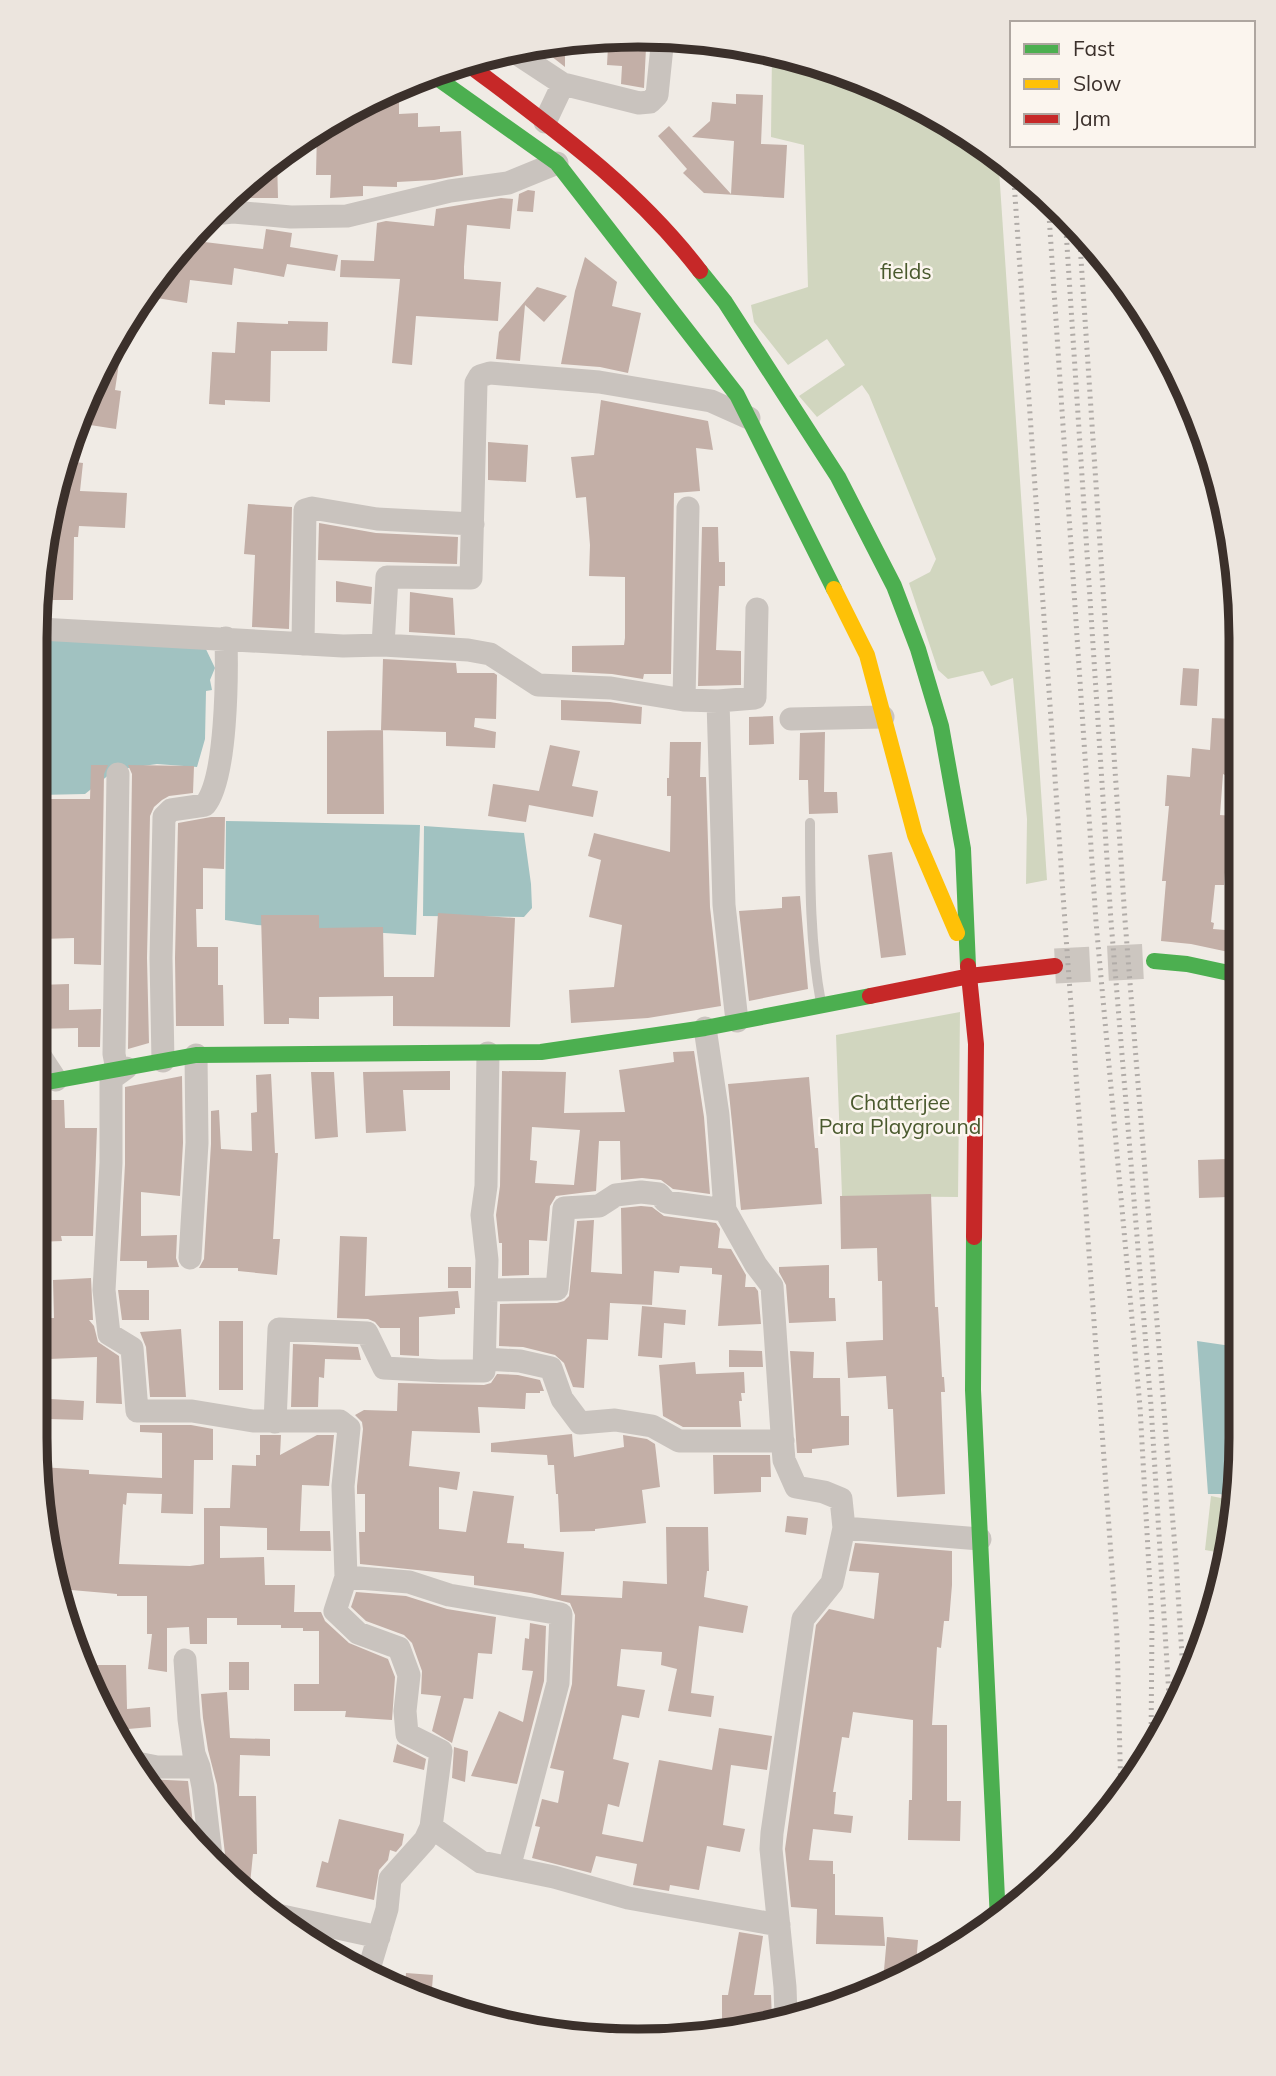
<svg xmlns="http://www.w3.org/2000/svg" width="1276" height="2076" font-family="Mulish,sans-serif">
<rect width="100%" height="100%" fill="#f0ebe5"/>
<path fill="#d1d6bf" d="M772 52 794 55 904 97 998 155 1047 880 1026 884 1027 819 1013 678 991 686 983 671 948 679 938 670 909 583 930 572 936 559 869 395 862 385 817 417 799 396 845 365 827 339 788 365 754 322 751 305 808 287 804 145 771 137Z
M960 1012 958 1197 842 1196 836 1035Z
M1211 1496 1236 1501 1233 1528 1224 1526 1222 1553 1205 1550Z"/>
<path fill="#a1c2c1" d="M40 639 203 643 215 668 210 680 212 690 206 691 205 739 197 767 157 764 115 770 85 794 39 795Z
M226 821 420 825 416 935 257 925 225 920Z
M424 826 524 833 531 884 532 908 524 917 423 916Z
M1197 1341 1231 1346 1237 1345 1236 1498 1220 1494H1208Z"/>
<path fill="#c3afa7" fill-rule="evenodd" d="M559 40H565V67L537 45Z
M608 46 646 48 644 88 621 84 622 66 607 65Z
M399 87V114L418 113V127L440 126V132L461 131 463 175 434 180 397 182V187L363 186V196L330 198 331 175H316L317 130 336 116Z
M736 94 763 95 761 144 787 145 784 198 704 193 683 173 687 169 658 136 669 126 731 194 734 141 692 137 710 121 712 102 736 104Z
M277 158 278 198H228L240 185Z
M528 190 535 191 533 212 517 211 519 194Z
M501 198 513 199 510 229 467 225 464 267V279L501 282 498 321 416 316 412 365 392 363 400 279 340 277 341 260 374 261 377 223 386 221 434 226 436 209Z
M266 229 292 233 290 247 338 255 335 271 287 264 284 277 234 268 232 285 190 280 187 303 145 296 159 271 188 240 263 249Z
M585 257 617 282 612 306 641 313 628 373 600 367 561 364 575 291Z
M537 287 567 296 544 322 525 305 520 361 496 359 499 332Z
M288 321 328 322 327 351H271L270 402 225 400V405L209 404 212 352 235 353 237 322 288 324Z
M123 336 115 390 121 391 116 429 77 423 81 408Z
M601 400 708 421 713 450 696 448 700 491 674 493 671 674H644L643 679 612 674 572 672V646L624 645 625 638V577L589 576 590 545 586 497 576 498 571 457 594 455Z
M488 442 528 445 526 482 488 480Z
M66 461 83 463 80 491 127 493 125 528 79 526 78 537H74L73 600H40V560Z
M248 504 292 507 289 629 252 627 255 555 244 554Z
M319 523 376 533 458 537 457 564 318 560Z
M702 527H718L719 562H725V586H719L716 650 741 651V685L698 686Z
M336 581 372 587 371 604 336 602Z
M410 592 453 598 455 635 409 632Z
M383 659 456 663 457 673H494L497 675 496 719 475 718 474 727 496 732 495 748 446 746V732L381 730Z
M1183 668 1199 669 1197 706 1180 705Z
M561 700 610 702 642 707 641 724 561 720Z
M773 716 774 744 749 745V717Z
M1212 718 1233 719 1231 747H1227L1225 775 1223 774 1220 815 1234 816 1233 834H1228L1224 885H1215L1211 922 1214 923 1213 929 1238 931V954L1191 944 1161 941 1166 881H1162L1169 806H1165L1167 775 1190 777 1192 748 1210 750Z
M383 730 384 814H327V731Z
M825 732 824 792H837L838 813 809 814 808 780H799L800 733Z
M670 742H701L700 777H706L710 907 721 1006 648 1018 571 1023 569 990 614 987 622 925 589 917 601 860 588 856 594 833 670 852 671 796H667V778H669Z
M550 745 580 751 572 786 598 791 593 817 529 805 526 822 488 816 493 784 539 791Z
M91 765H108L104 774 101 965 74 964V938L42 939 41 896H38L39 799H90Z
M128 765 194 766 193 793 169 796 162 800 154 807 150 816 147 958 149 1043 128 1049 132 774Z
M211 817H225L224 869 203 868V909H196L197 947H218V985H223L224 1026H176L175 958 178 823Z
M892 852 906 955 881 958 868 855Z
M800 896 808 989 749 1001 739 911 782 908V897Z
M438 913 515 918 510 1027 393 1026V996L319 997V1019L289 1018V1024H264L261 915H319V928L383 927 384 977H434Z
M69 984V1010L101 1009 100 1047H78V1028L37 1029 38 985Z
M694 1051 704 1117 710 1194 673 1189 661 1180 642 1178 621 1180 620 1141H599L596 1191 556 1196 550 1206 547 1241 529 1240V1275L502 1276V1243H499L496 1215 500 1186 502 1071 566 1072 564 1113 625 1112 619 1070 674 1062 673 1052ZM532 1127 580 1130 574 1185 535 1183 537 1161 530 1160Z
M450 1071V1090H403L406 1131 366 1133 363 1072Z
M311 1072H334L338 1137 315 1139Z
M271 1074 275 1153H278L273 1239H280L277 1275 238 1271V1268H199L204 1259 211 1144V1111L219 1110 221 1149 252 1151 251 1113 257 1112 256 1075Z
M182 1076 183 1143 180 1196 141 1192V1236L177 1235 176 1258 179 1267 147 1268V1261H120L125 1164V1087Z
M809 1077 815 1148H818L822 1204 741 1210 728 1084Z
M49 1100H64L65 1128H97L93 1236H61L62 1241 36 1242 37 1104Z
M1227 1159 1228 1197 1199 1198 1198 1160Z
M931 1194 935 1307H938L942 1377H944L945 1392H941L945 1494 897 1497 893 1409H888L886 1376 848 1378 846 1342 883 1340 882 1281H878L877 1248 841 1249 840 1196Z
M641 1206 652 1207 664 1216 716 1223 720 1229 718 1248 731 1249 746 1275 745 1287H755L758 1291 761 1324 718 1326 722 1275 712 1274V1268L680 1266 679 1273 654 1271 652 1305 610 1303 608 1340 587 1339 584 1388 573 1387 564 1363 555 1355 523 1347 499 1346 500 1304 557 1303 564 1301 569 1296 577 1221 594 1220 591 1272 622 1274 621 1208Z
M340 1236 367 1237 365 1296 458 1291 460 1308H455V1314L419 1317V1356L400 1355V1328H380L375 1322 368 1319 337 1318Z
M829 1265V1298H835L836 1321 789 1323 786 1285 779 1272V1267Z
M448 1267H471V1288H448Z
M91 1278 93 1320H89L94 1326 98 1342 119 1356 122 1404 96 1403 97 1357 49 1359 47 1318H54L53 1280Z
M118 1290H149V1320H122Z
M642 1306 686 1310 685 1325 664 1323 662 1358 638 1356Z
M219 1321H243V1390H219Z
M181 1329 186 1397H150L146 1347 140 1332Z
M293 1344 358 1347 361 1360 325 1359 324 1378 319 1377 318 1407H291Z
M729 1350 762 1351 763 1367H729Z
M790 1351 814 1352 813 1378H840L841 1416H849V1445L812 1449V1453H797Z
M695 1362 696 1374 744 1372 745 1393H741L742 1401H739L741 1427H683L663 1416 659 1365Z
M497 1374 518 1375 540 1380 544 1391H540V1393H526L525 1409 478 1407 480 1433 412 1431 409 1466 460 1472 457 1490 439 1487V1529L466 1532 473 1491 514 1496 507 1543 524 1544V1548L564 1552 561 1595 622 1598 623 1581 667 1584 666 1527H708L709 1571H707L704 1597 748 1606 743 1633 699 1626 691 1693 714 1696 711 1717 668 1711 677 1669 661 1665 662 1652 621 1649 617 1686 645 1690 639 1718 622 1715 613 1759 629 1763 619 1807 608 1804 602 1834 643 1842 659 1760 712 1770 719 1728 772 1736 767 1770 731 1765 723 1825 745 1829 740 1852 707 1846 699 1890 670 1885 669 1891 633 1885 637 1864 596 1856 591 1873 532 1858 540 1827 535 1826 542 1799 558 1803 564 1771 550 1768 572 1684 575 1615 570 1603 531 1593 474 1585V1576L360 1564 359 1532H365V1494H357V1486L363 1429 362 1422 355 1415 364 1410 397 1411 398 1383 484 1385 491 1383Z
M51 1399 84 1401 83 1420 50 1419Z
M140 1425H191L213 1429V1460H194L193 1514 161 1513 162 1494 127 1493 126 1505 123 1504 119 1564 190 1566 204 1564V1508H230L232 1465 256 1466V1455H260V1435H281L280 1455 317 1435H334L329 1486 302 1485 300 1531H330L331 1551 267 1550V1528L220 1526V1558L264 1557 265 1585H295L294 1612H321L325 1621 349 1643 388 1659 395 1677 392 1720 345 1717 346 1711H294V1684H319V1631H303V1628H281V1625H237V1618H207V1644H190L189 1627 167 1628V1672L148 1669 152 1634H147V1596H117V1594L60 1589 40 1467 89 1470V1474L162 1478V1433L140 1432Z
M572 1434 574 1457 624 1447 623 1435 647 1439 655 1444 660 1487 642 1490 646 1523 595 1529V1531L560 1532 558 1494H556L554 1465H548L547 1455 491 1452V1443Z
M713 1455H770L771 1477H761V1492L714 1494Z
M787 1516 808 1518 806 1535 785 1532Z
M855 1543 952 1551V1585L949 1621H944L941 1648 937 1647 932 1725H947V1801H961L960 1841 908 1840 909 1800H912L913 1720 853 1712 849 1738 842 1737 833 1792H836L834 1814 853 1816 851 1833 813 1829 809 1860 833 1861V1874H835V1915L883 1917 885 1946 816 1944 817 1909 791 1907 785 1849 816 1625 829 1609 874 1619 879 1573 849 1571Z
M356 1592 406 1596 447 1609 496 1617 492 1654 478 1653 473 1699 464 1698 452 1743 432 1731 441 1696 421 1694 422 1671 412 1643 404 1635 366 1621 351 1607Z
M530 1623 546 1626 544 1681 517 1784 471 1776 499 1711 523 1722 533 1671 522 1670 525 1638 529 1639Z
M229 1662H249V1690H229Z
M85 1665H126L127 1709 150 1707 151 1727 128 1729V1746Z
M227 1692 230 1738 270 1739V1756L240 1755 239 1796H256L257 1854H253L249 1894 221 1866 225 1854 217 1785 208 1750 203 1718 201 1694Z
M397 1744 426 1759 424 1770 393 1762Z
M454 1747 468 1751 465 1782 452 1778Z
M146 1779 188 1781 195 1841 159 1805Z
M339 1819 404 1834 402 1845 396 1852 390 1850 388 1860 379 1870 374 1900 316 1887 322 1861 328 1863Z
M739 1932 763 1936 754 1995H771L772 2019 722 2027V1995H728Z
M887 1937 918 1940 916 1964 883 1981Z
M406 1973 433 1975 431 2002 405 1988Z"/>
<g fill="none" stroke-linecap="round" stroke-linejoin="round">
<path stroke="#ccc6c0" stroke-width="35" stroke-dasharray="35 18" stroke-linecap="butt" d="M1055 966 1154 961"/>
<path stroke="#c9c3be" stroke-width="10" d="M810 823C810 883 810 944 821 1003"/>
<path stroke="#c9c3be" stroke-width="23" d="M513 51 563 84
M545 122 563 84 639 103 650 102 657 95 663 37
M213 214 233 212 291 217 347 216 450 191 508 183 557 163
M688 508 684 700 718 701
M40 629 343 646 383 645 468 650 490 654 538 685 611 688 684 700
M303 644 305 510 312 508 377 519 473 524
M383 645 387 577 471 578 476 383 480 376 490 373 599 382 711 401 749 418
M791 719 883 717
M737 1021 724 905 718 701 755 698 757 609
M705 1028 718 1115 725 1210 756 1265 772 1286 783 1448 784 1460 796 1487 824 1492 841 1499 844 1528 832 1583 803 1619 772 1833 771 1849 785 1987 786 2017
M37 1051 56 1080
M163 1061 161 958 164 817 171 810 205 805C227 778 227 675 226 638
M126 1068 111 1079V1163L104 1290 109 1334 132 1348 137 1411H192L253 1421H340L349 1428 343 1486 346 1577 335 1611 358 1633 399 1648 409 1675 405 1711 407 1734 441 1751 431 1827 425 1840 390 1879 387 1909 369 1969
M117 1070 114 1054 118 774
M190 1258 197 1143 196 1055
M488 1290 557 1289 564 1208 599 1206 616 1195 641 1192 659 1194 666 1202 725 1210
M485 1359 520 1361 551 1368 562 1399 580 1423 615 1420 652 1426 679 1441H783
M275 1422 279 1329 367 1333 384 1368 440 1371H484L487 1260 482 1215 486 1186 488 1053
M844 1528 980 1539
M346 1577 409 1582 449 1595 561 1614 558 1683 509 1868
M185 1660 189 1719 194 1754 199 1767 203 1787 211 1856
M137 1763 157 1767H199
M431 1827 481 1862 554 1877 628 1898 779 1925
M268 1913 379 1937"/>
<path stroke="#4caf50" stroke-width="16" d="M430 73 557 163 737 395 834 589
M700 271 725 302 838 477 894 586 918 649 941 726 963 849 968 966
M1154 961 1187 964 1238 975
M37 1086 42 1083 196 1055 541 1052 705 1028 870 996
M974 1237 973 1390 998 1920"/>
<path stroke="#ffc107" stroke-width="16" d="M834 589 867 655 915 835 957 933"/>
<path stroke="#c62828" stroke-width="16" d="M465 62C551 127 634 185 700 271
M968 966 976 1044 974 1237
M970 976 1055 966
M870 996 970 976"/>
<path stroke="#b1aca8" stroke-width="5" stroke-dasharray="2 5" stroke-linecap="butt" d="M1013 167 1065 923 1117 1637 1121 1797
M1048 200 1096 922 1140 1407 1152 1622 1151 1745
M1065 215 1111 921 1151 1406 1170 1712
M1079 229 1125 920 1176 1561 1184 1688"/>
</g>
<g text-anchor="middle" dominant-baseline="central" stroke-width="5" stroke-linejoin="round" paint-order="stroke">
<g font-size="21" fill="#4a5a2e" stroke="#fbf5ee">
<text x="906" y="271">fields</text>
<text x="900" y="1102">Chatterjee<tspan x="900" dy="24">Para Playground</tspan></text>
</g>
</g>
<path d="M0 0H1276V2076H0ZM638 47H638A591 591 0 0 1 1229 638V1438A591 591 0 0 1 638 2029H638A591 591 0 0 1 47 1438V638A591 591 0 0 1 638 47Z" fill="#ece5de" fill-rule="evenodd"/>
<path fill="none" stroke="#3b302b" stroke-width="9" d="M638 47H638A591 591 0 0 1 1229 638V1438A591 591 0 0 1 638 2029H638A591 591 0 0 1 47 1438V638A591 591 0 0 1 638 47Z"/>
<rect x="1010" y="21" width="245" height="126" fill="#fbf5ee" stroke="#aea6a0" stroke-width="2"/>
<rect x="1024" y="44" width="35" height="10" fill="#4caf50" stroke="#aea6a0" stroke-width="2"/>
<text x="1073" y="56" font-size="21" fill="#3b302b">Fast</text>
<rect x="1024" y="79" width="35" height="10" fill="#ffc107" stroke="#aea6a0" stroke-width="2"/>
<text x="1073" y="91" font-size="21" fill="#3b302b">Slow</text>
<rect x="1024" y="114" width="35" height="10" fill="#c62828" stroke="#aea6a0" stroke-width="2"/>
<text x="1073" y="126" font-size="21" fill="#3b302b">Jam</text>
</svg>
